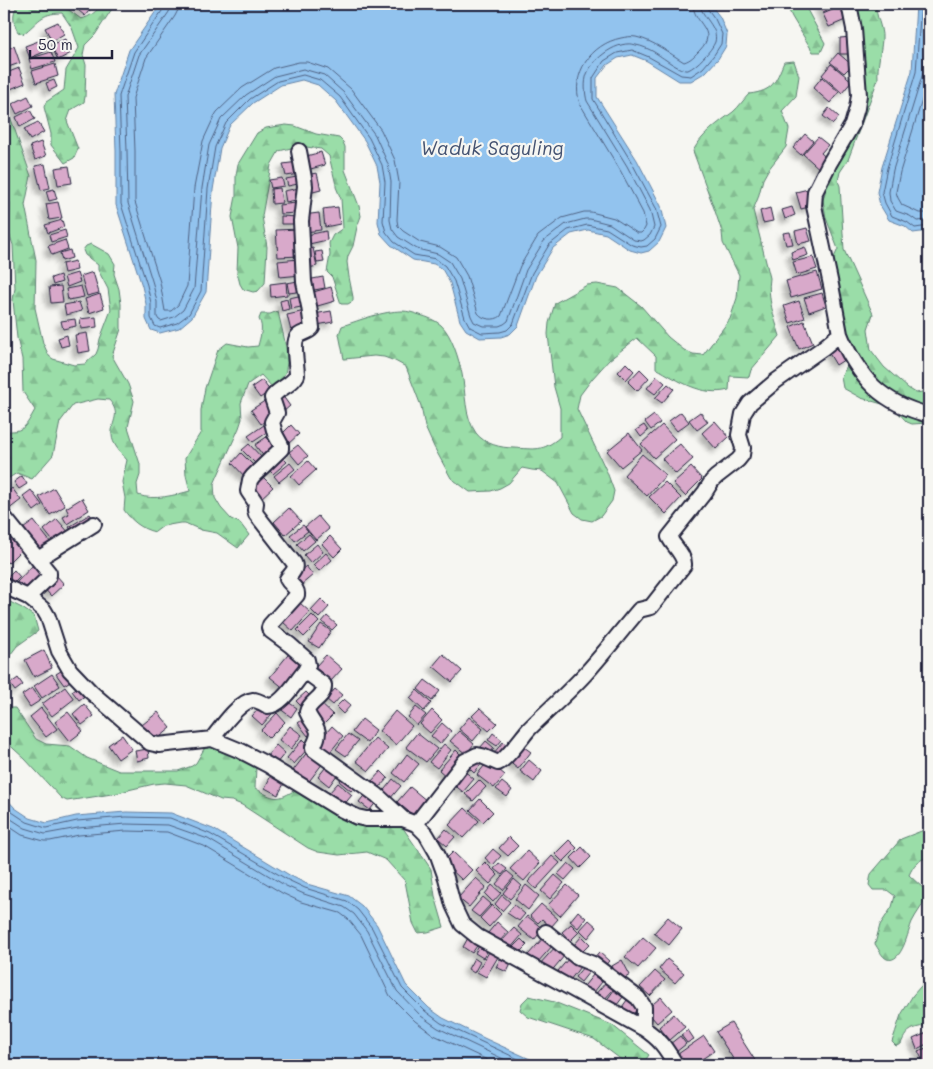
<svg xmlns="http://www.w3.org/2000/svg" width="933" height="1069" font-family="Mali,sans-serif">
<defs>
<pattern id="forest-firs" width="22" height="20" patternUnits="userSpaceOnUse" patternTransform="scale(1.25)"><rect width="22" height="20" fill="#9adda8"/><path d="M5 1l3.5 6h-7zM16 11l3.5 6h-7z" fill="#84bd92"/></pattern>
<filter id="shadow"><feDropShadow dx="-4.5" dy="4.5" stdDeviation="2.5" flood-color="#0004"/></filter>
</defs>
<rect width="100%" height="100%" fill="#f6f6f2"/>
<filter id="ink" filterUnits="userSpaceOnUse"><feTurbulence type="fractalNoise" baseFrequency=".02" numOctaves="2"/><feDisplacementMap in="SourceGraphic" scale="10" xChannelSelector="R" yChannelSelector="G"/><feConvolveMatrix kernelMatrix="1 2 1 2 8 2 1 2 1" color-interpolation-filters="sRGB"/></filter>
<g filter="url(#ink)">
<path fill="url(#forest-firs)" stroke="#5e8072" d="M20 4H61L81 19C90 17 97 11 102 4H115L95 35 85 45 83 55 86 65 85 97 84 102 71 110 67 121 78 149 74 158 65 163 51 145V134L44 107 46 102 64 90 66 70 79 48 72 28 62 13C40 13 39 22 23 34L18 32C13 23 11 10 20 4Z
M786 4H804L825 43 821 52H813L792 17Z
M851 4H876C875 16 883 27 882 39 881 53 877 65 878 79L848 160 840 172 838 181 840 186 844 250 873 314 868 329 871 350 884 367 908 388 916 393 922 392 925 388 929 377 926 322 929 312V422L928 423 912 424 907 422 893 407 861 398 843 388 841 377 854 352 825 277 838 249 826 218 823 200 827 185 825 182 863 101 865 64 862 40Z
M794 61 799 76 796 96 782 111 789 129 786 147 768 170 763 179 758 198 753 210 770 278C767 298 774 317 780 336L751 370 749 377 730 376 729 390C702 397 679 381 656 368V356L637 338 609 360 592 379 580 395 577 409 607 472 614 491 612 501 601 516 592 521 582 519 574 513 558 483 542 471 532 470 522 468 509 483 500 488 491 491 470 492 451 478 434 447 425 427 421 406 406 367 395 361 384 357 374 356 344 359 339 334 342 326C360 320 383 311 402 311 408 311 414 313 420 315 427 317 435 320 441 325 452 335 459 360 462 374 466 393 464 416 476 433 484 444 501 448 514 448 536 449 542 452 560 437V408L554 387 548 334 549 323 555 303 587 285 597 284 618 288 641 306 668 337 684 350 693 354 703 355 730 319 737 298 739 275 723 243 722 232 715 211 693 151C702 134 718 123 733 112 739 107 744 99 749 94 773 91 775 83 784 62Z
M4 99 31 176 25 205 36 260 35 308 43 343 49 356 53 359 74 365 85 364 96 354 98 349 100 339 111 310 108 289 98 270V265L85 255 83 250 86 246 91 244 109 254 115 264 114 274 119 289 121 304V329L112 356 128 384 134 401 128 427 140 464V475L137 484 138 495C154 501 175 495 190 491L186 475 185 458 201 432V410L205 388 218 350 227 343 248 347 258 346C260 337 264 328 259 319L261 314H270L278 311C281 328 290 353 286 369 285 377 278 383 273 388L261 375 248 384 241 403 242 419 239 428 214 484 215 498 221 508 231 519 240 523 249 535 238 548 217 533 201 530 185 523H180L163 526 155 532C141 529 131 520 124 510L125 498 122 482 127 460C121 453 112 444 112 435 111 420 122 415 109 400L98 399 73 405 60 422 53 455 32 479 17 473 4 481V431C25 432 25 427 35 410L23 392 22 359 17 338 13 300 15 288 13 245 9 233 10 203 4 186Z
M286 125 295 126 316 134 339 138 343 142 345 147V170L359 206 361 216 357 227 353 246 348 256 347 262 349 277 353 297V301L348 304H341L332 277 327 272 330 255 329 243 333 235 343 228 341 199 336 187V185L329 156 321 149 299 146 279 151 271 165 262 216 267 247 265 283 258 291 253 292 243 289 240 284 237 272 238 248 232 217 236 196V175L238 164 257 133 266 128Z
M4 599 22 608 34 616 38 631 17 646 4 663Z
M4 708H15L36 739 46 744 70 746 87 758 119 771H178L192 766 196 763 204 749 214 746 256 767 255 788C275 800 277 801 297 789L322 807 343 818 403 828 431 869 435 896 444 927 428 932 418 933 413 923 405 881 386 860 367 852 339 855 318 852 308 848 242 805 232 801 221 800 186 785 165 783 154 784 128 790 118 793 67 801 61 798 25 759 4 740Z
M929 828V857C918 860 914 864 909 875L924 889 927 898C922 906 916 914 912 922 908 931 902 964 887 959 882 957 878 948 875 944L880 925 892 907 895 896 887 890H873L869 885 871 874 901 839Z
M929 977V1025C914 1028 907 1028 901 1044L896 1046 892 1042 901 1015 913 995Z
M529 996 554 1002 612 1025 649 1055 642 1065H624L623 1061 594 1039 528 1017 520 1010 522 1003Z"/>
<path fill="#92c3ee" stroke="#6583a6" d="M161 4H710L720 17 727 34 726 46 718 59 706 72 691 81H679L647 61 632 55 618 58 607 65 597 78V97L637 160 661 206 666 228 659 242 649 251 641 253 630 250 606 234 588 230 571 234 553 248 536 276 518 326 510 334 501 337 480 338 466 330 460 321 450 283 442 269 434 264 413 260 391 245 381 234 378 222 380 182 377 166 365 141 336 101 318 85 302 80 281 85 253 103 230 125 220 148 213 190 206 292 192 317 179 328 160 333 151 330 146 319V304L142 286 116 205V151L114 95 129 50Z
M916 4H929V231L913 233 905 226 889 220 880 205 877 192 882 167 912 71Z
M4 796 15 808 30 818 47 823 76 816 126 812 171 813 213 829 291 876 307 884 349 896 362 906 377 925 406 985 429 1008 443 1018 486 1039 543 1065H4Z"/>
<g fill="none" stroke-linecap="round" stroke-linejoin="round">
<path stroke="#4f6283" stroke-width="1" d="M164 4V8L134 52 119 96 121 151V204L147 285 151 303V318L155 326 160 328 177 323 189 314 201 291 208 189 215 147 226 123 250 99 278 81 303 75 320 80 340 97 369 138 382 165 385 182 383 221 386 232 394 242 414 255 436 259 445 266 454 281 465 318 470 327 482 333 500 332 507 330 513 324 532 273 549 245 568 230 587 225 607 229 632 245 641 247 647 246 655 239 661 227 656 208 632 163 593 99V78L604 61 617 53 632 50 649 57 681 75 691 76 703 68 714 55 721 44 722 34 715 19 707 8 706 4
M171 4 169 12 139 55 125 97 127 151 128 203 153 284 157 302V317L159 320 161 321 174 317 183 310 194 289 202 188 209 145 221 119 246 95 275 76 303 69 324 75 344 93 375 135 388 164 391 182 390 220 392 229 398 237 417 249 438 254 450 262 460 279 471 316 474 322 483 326H499L504 324 508 321 526 270 544 241 566 224 585 219H590L610 224 634 240 641 241 644 240 650 235 654 227 650 210 627 166 587 101C585 94 584 82 587 74 593 58 619 39 636 45 642 46 649 49 654 52 661 56 681 72 688 70 696 67 712 50 715 42 719 27 701 17 700 4
M178 4V10L175 16 146 58 133 98 135 151V202L160 282 165 311H171L178 305 187 286 194 188 203 141 214 117 217 112 242 88 274 68 299 62H307L328 69 351 89 381 130 395 160 399 182 397 220 398 226 403 231 420 242 440 247 456 257 467 276 478 313C483 320 495 321 501 316L520 266 538 236 562 218 584 212H591L614 218 637 233H641L644 230 646 226 643 213 620 170 580 104C570 74 591 44 621 38 626 37 631 36 636 37 654 41 669 53 684 62 691 60 695 55 700 50 719 30 693 24 693 4
M921 4 916 72 887 168 882 192 885 203 892 216 907 222 915 228 929 226
M928 4 923 73 893 170 889 192 890 201 896 211 910 216 917 221 929 220
M929 77 900 172 896 192 898 198 902 205 913 210 919 213H929
M4 803 12 812 27 822 46 828 77 821 126 817 170 818 210 834 288 880 305 888 347 901 358 910 372 928 402 988 425 1011 441 1023 531 1065
M4 812 8 817 25 828 45 834 78 828 126 824 168 825 208 839 286 886 304 894 344 907 354 914 367 931 397 991 421 1016 438 1028 516 1065
M4 823 22 835 44 841H50L79 835 126 831 167 832 204 846 282 893 301 902 340 913 348 919 361 935 390 996 415 1021 434 1035 498 1065"/>
</g>
<path fill="#d8a9ca" stroke="#22223b" filter="url(#shadow)" d="M71 4H86L91 8 85 16Z
M819 4H841L823 13Z
M844 5 850 18 829 27 823 14Z
M58 22 64 34 52 41 45 28Z
M851 37 852 54H840V38Z
M65 39 71 53 58 60 51 45Z
M41 40 46 51 30 58 25 46Z
M14 46 20 63 8 67 4 56V50Z
M51 52 55 62 32 69 29 59Z
M838 53 852 65 844 73 830 62Z
M55 64 58 76 36 83 32 71Z
M831 64 852 81 842 93 822 75Z
M19 68 25 83 8 90 4 79V74Z
M822 77 839 92 830 103 813 88Z
M54 80 57 87 49 91 46 83Z
M28 96 33 106 17 114 12 104Z
M829 108 839 117 833 124 823 116Z
M30 110 35 119 20 127 16 117Z
M38 122 44 132 30 140 24 129Z
M805 134 813 141 801 155 793 148Z
M818 137 828 145 821 153 830 161 822 171 803 154Z
M41 142 46 156 35 160 30 146Z
M321 152 325 165 307 170 303 157Z
M298 162 300 174 286 176 283 164Z
M45 164 50 188 41 190 35 166Z
M69 166 72 183 58 185 55 168Z
M317 173 321 190 309 193 305 175Z
M302 176 303 183 288 186 286 179Z
M282 178 284 186 271 188 269 180Z
M280 188 282 203 272 204 271 189Z
M299 188 301 199 286 202 284 191Z
M54 189 57 199 49 201 46 191Z
M808 189 813 206 801 209 796 192Z
M58 202 62 218 49 220 46 204Z
M296 203 297 213 280 214 279 205Z
M338 207 340 224 325 227 323 209Z
M792 207 795 215 785 219 782 210Z
M770 208 773 221 763 223 760 211Z
M319 213 321 230 305 232 303 215Z
M281 216 298 217 297 224H281Z
M62 220 64 227 48 233 45 225Z
M807 228 811 241 798 244 795 231Z
M299 229 300 256 278 257 276 230Z
M65 230 67 237 51 242 49 235Z
M326 231 327 240 309 244 307 235Z
M790 232 793 244 786 245 783 233Z
M65 240 68 249 52 255 48 246Z
M805 247 808 255 793 260 791 252Z
M313 248 317 266 309 268 305 250Z
M70 250 72 258 62 261 60 253Z
M322 251 324 262 317 263 315 252Z
M813 257 817 269 797 275 793 262Z
M299 259 301 275 280 277 278 261Z
M75 261 77 270 64 273 62 264Z
M93 272 99 293 87 296 81 276Z
M817 272 822 289 791 298 786 281Z
M77 273 80 282 67 287 64 277Z
M60 275 62 282 53 285 51 278Z
M323 277 325 288 309 291 307 280Z
M303 280 304 291 289 293 287 283Z
M286 282 287 295 271 297 270 284Z
M61 286 63 302 51 303 49 287Z
M81 286 84 297 68 300 66 289Z
M331 287 335 301 314 307 310 293Z
M822 293 826 306 809 312 804 298Z
M100 294 104 308 89 313 85 299Z
M303 295 306 306 291 309 289 298Z
M287 299 289 309 282 311 280 301Z
M799 301 805 318 790 323 784 306Z
M79 302 82 311 66 315 64 305Z
M305 311 308 327 291 331 287 315Z
M331 311 333 322 317 325 314 314Z
M96 317 97 327 81 329 80 319Z
M75 319 76 326 63 329 61 321Z
M804 321 813 343 799 349 790 327Z
M87 333 90 351 78 353 75 335Z
M67 335 69 345 61 347 58 338Z
M839 344 847 358 836 365 827 350Z
M626 363 634 371 626 380 618 372Z
M640 369 649 378 637 391 628 382Z
M657 376 665 383 655 394 647 388Z
M262 380 270 391 260 398 252 387Z
M668 384 674 389 662 403 655 398Z
M282 395 290 406 283 412 275 401Z
M266 400 275 414 261 424 251 410Z
M681 412 689 422 677 431 669 421Z
M700 412 708 422 697 430 689 420Z
M654 415 660 423 651 430 645 422Z
M715 421 729 437 716 449 702 433Z
M264 425 268 432 253 442 248 436Z
M291 425 299 434 287 445 280 436Z
M644 425 648 431 641 437 636 430Z
M662 425 675 439 654 458 641 444Z
M272 433 281 447 265 458 255 445Z
M629 433 642 450 621 467 607 451Z
M249 444 263 459 257 465 242 450Z
M680 444 693 459 676 474 662 459Z
M298 445 308 456 299 464 289 452Z
M241 453 257 469 247 479 232 463Z
M642 454 666 475 647 496 624 475Z
M280 455 287 462 273 474 266 467Z
M308 461 316 470 299 485 291 476Z
M290 463 295 469 279 482 274 476Z
M691 467 702 479 685 496 673 483Z
M22 476 27 484 19 489 14 482Z
M263 477 273 487 259 500 249 490Z
M665 482 681 498 666 514 649 497Z
M12 488 21 500 8 510 4 505V495Z
M54 488 65 506 50 515 39 497Z
M31 490 42 505 34 511 23 496Z
M82 498 89 510 67 524 63 517 69 514 66 508Z
M289 508 301 521 285 535 274 522Z
M90 514 95 522 74 535 69 527Z
M318 516 329 529 316 540 305 527Z
M57 519 70 534 56 545 44 530Z
M34 521 51 543 37 553 20 531Z
M303 525 308 531 295 541 290 535Z
M309 534 315 541 303 551 297 544Z
M330 536 342 549 334 557 322 544Z
M12 537 22 549 8 563 4 559V545Z
M317 544 323 552 311 563 304 555Z
M326 553 332 560 319 571 313 565Z
M35 563 47 575 28 594 16 583Z
M306 566 313 575 301 585 294 576Z
M14 570 20 577 14 583 7 577Z
M56 575 64 584 51 596 43 587Z
M321 599 329 607 319 618 311 610Z
M300 603 310 612 293 631 283 622Z
M312 615 319 622 304 637 297 630Z
M327 616 337 625 332 630 322 622Z
M321 624 331 631 319 648 309 642Z
M44 650 52 668 34 677 25 660Z
M292 650 307 662 285 689 270 677Z
M443 654 462 671 452 682 433 666Z
M326 655 342 669 331 681 315 667Z
M64 669 72 680 64 685 56 674Z
M52 674 60 686 42 698 34 686Z
M18 678 23 685 15 691 10 684Z
M425 680 440 691 432 701 418 689Z
M79 686 86 695 79 700 72 691Z
M65 687 74 699 52 716 42 704Z
M32 688 41 700 30 707 22 695Z
M335 689 342 695 333 705 326 699Z
M417 690 431 703 424 711 410 698Z
M306 692 312 698 302 707 296 701Z
M344 699 351 705 343 714 336 707Z
M285 700 297 708 291 717 279 708Z
M319 702 333 715 323 725 309 713Z
M84 704 94 716 82 725 73 714Z
M262 705 272 714 262 725 252 716Z
M416 707 426 715 417 725 408 717Z
M41 708 57 729 46 737 30 717Z
M480 708 497 723 489 731 472 716Z
M432 710 442 720 430 733 420 724Z
M395 711 412 726 396 745 379 731Z
M68 712 83 731 70 741 55 722Z
M158 712 171 728 155 741 142 725Z
M277 713 285 722 269 738 261 730Z
M306 717 316 729 308 736 298 723Z
M469 717 483 729 473 741 459 729Z
M362 719 376 730 367 743 352 732Z
M442 723 451 731 440 744 431 736Z
M290 726 302 735 291 749 279 740Z
M332 726 343 736 327 756 315 746Z
M459 731 474 744 466 754 450 741Z
M417 733 437 749 426 762 406 747Z
M493 733 502 740 497 746 488 740Z
M348 734 358 741 346 756 336 749Z
M122 735 132 749 118 759 108 745Z
M375 738 388 749 369 771 356 761Z
M303 739 310 746 294 764 287 758Z
M486 741 494 748 489 755 480 748Z
M503 742 511 748 501 761 493 754Z
M444 744 451 750 437 768 429 762Z
M520 744 531 752 518 769 507 760Z
M276 745 285 753 276 764 267 756Z
M148 749 149 758 137 761 135 751Z
M456 750 464 758 447 777 439 770Z
M308 751 323 763 307 784 292 772Z
M407 754 419 764 404 782 393 773Z
M476 756 483 762 474 773 467 766Z
M529 760 542 771 534 782 520 771Z
M488 761 505 775 494 788 477 775Z
M329 763 340 771 329 786 318 777Z
M463 770 474 779 463 792 452 783Z
M381 771 388 778 378 789 371 782Z
M272 773 286 780 278 795 265 788Z
M345 773 358 784 351 791 339 781Z
M393 779 401 786 389 800 381 794Z
M479 780 486 787 473 801 465 794Z
M502 782 512 790 507 797 496 789Z
M338 783 352 795 343 806 329 793Z
M410 787 427 801 414 816 397 802Z
M366 793 377 801 370 810 359 802Z
M480 799 493 812 483 822 470 810Z
M465 808 479 821 463 838 449 825Z
M446 829 455 837 447 846 438 838Z
M509 837 518 846 508 856 499 848Z
M569 840 577 848 563 862 555 854Z
M582 847 591 857 580 868 571 858Z
M493 849 501 856 493 865 485 858Z
M527 851 540 863 524 881 510 869Z
M453 852 472 870 462 880 443 862Z
M552 856 560 863 536 889 528 882Z
M485 862 498 875 490 884 476 871Z
M499 863 507 869 502 875 494 869Z
M568 863 575 869 565 880 558 874Z
M507 871 514 877 503 890 496 884Z
M555 875 564 883 550 899 541 891Z
M476 878 486 887 469 907 458 898Z
M514 879 522 886 510 899 503 893Z
M492 885 501 893 493 902 485 894Z
M526 885 539 896 528 910 515 899Z
M567 885 578 895 560 916 548 905Z
M502 895 510 902 502 911 495 904Z
M483 897 491 904 479 917 471 911Z
M541 904 558 919 551 927 542 919 538 923 530 916Z
M492 905 501 914 489 927 480 918Z
M514 905 525 914 519 921 507 913Z
M578 911 586 918 578 928 570 921Z
M527 916 543 929 534 940 518 927Z
M668 917 682 929 669 945 654 933Z
M589 920 597 927 588 938 580 930Z
M497 922 508 932 499 942 488 933Z
M571 924 579 932 570 941 562 932Z
M514 928 522 935 509 950 501 942Z
M469 936 479 943 472 953 463 947Z
M545 936 554 944 537 963 528 955Z
M582 936 590 944 582 952 574 945Z
M643 937 656 948 638 968 625 957Z
M521 939 527 945 518 954 512 948Z
M480 944 489 949 483 958 475 953Z
M556 946 565 955 549 974 539 965Z
M489 952 498 957 486 977 477 972Z
M599 952 609 961 602 969 592 960Z
M501 957 512 962 507 972 496 967Z
M474 958 480 962 474 973 468 969Z
M569 958 580 967 570 980 558 971Z
M667 959 684 973 675 983 659 969Z
M622 960 630 975 620 981 612 966Z
M583 967 589 972 581 982 575 977Z
M655 971 665 980 650 996 640 987Z
M593 975 602 982 590 997 581 990Z
M606 982 614 989 601 1003 593 997Z
M614 990 623 997 613 1010 604 1004Z
M661 997 672 1010 657 1023 646 1010Z
M627 1000 638 1008 630 1018 620 1010Z
M674 1014 685 1027 670 1040 659 1027Z
M731 1023 758 1065H737L716 1032Z
M688 1030 694 1039 687 1043 681 1035Z
M929 1032V1043L917 1049 913 1039Z
M680 1036 686 1044 676 1052 670 1044Z
M704 1036 714 1051 693 1065H686L678 1054Z
M929 1047V1065H925L918 1051Z"/>
<g fill="none" stroke-linecap="round" stroke-linejoin="round">
<g stroke="#22223b" stroke-width="18">
<path id="minor" d="M299 151 304 178 305 186 301 221 304 282 309 306 312 328C308 333 303 332 298 336 292 342 297 366 297 375 291 387 277 388 272 398L277 413 272 422 275 434 281 445V449L253 476 250 480 248 491 256 503 255 510 256 514 294 563C297 569 291 574 287 579 290 585 298 588 297 595L270 625 269 628 271 631 290 645 307 660 308 665 305 671
M840 334C846 350 861 375 874 387 889 401 909 410 929 415
M4 517 49 573V575L48 578 28 597
M38 559 94 524
M4 586 28 597 44 610 48 617 59 651 70 670 91 692 150 743 159 745 212 739 241 751 268 765 338 808 357 817 366 819H403L416 824 426 834 437 853 446 878 453 905 462 924 478 937 643 1028C661 1040 665 1047 676 1065
M212 739C220 729 239 701 253 700 258 700 264 704 268 706 282 706 296 681 305 671L324 685C325 698 309 701 307 712 314 729 324 727 313 747V749L377 795 403 819
M416 824 465 761 477 755 482 756 498 763C506 760 522 737 529 729 548 710 569 692 587 672 605 652 621 631 639 610L651 607 684 565C685 555 673 546 669 537L705 492 712 481 716 477 738 460 742 455 743 448 739 435 743 414 750 403 776 381 823 348 840 334 831 285 814 206 815 192 829 164 852 125 857 108 859 95 854 29 849 4
M546 932 578 958 593 964 638 998 644 1007V1013L643 1028"/>
</g>
<use href="#minor" stroke="#f6f6f2" stroke-width="14"/>
</g>
</g>
<g text-anchor="middle" dominant-baseline="central" stroke-width="4.5" stroke-linejoin="round" paint-order="stroke">
<g font-size="19" font-style="italic" fill="#445271" stroke="#f6f6f2">
<text x="492" y="147">Waduk Saguling</text>
</g>
</g>
<rect width="933" height="1069" fill="none" stroke="#f6f6f2" stroke-width="20"/>
<rect x="10" y="10" width="913" height="1049" fill="none" stroke="#22223b" stroke-width="2" filter="url(#ink)"/>
<path d="M30 50v8h82v-8" fill="none" stroke="#22223b" stroke-width="2.5"/>
<text x="38" y="50" font-size="15" fill="#22223b" stroke="#f6f6f2" stroke-width="4" paint-order="stroke">50 m</text>
</svg>
